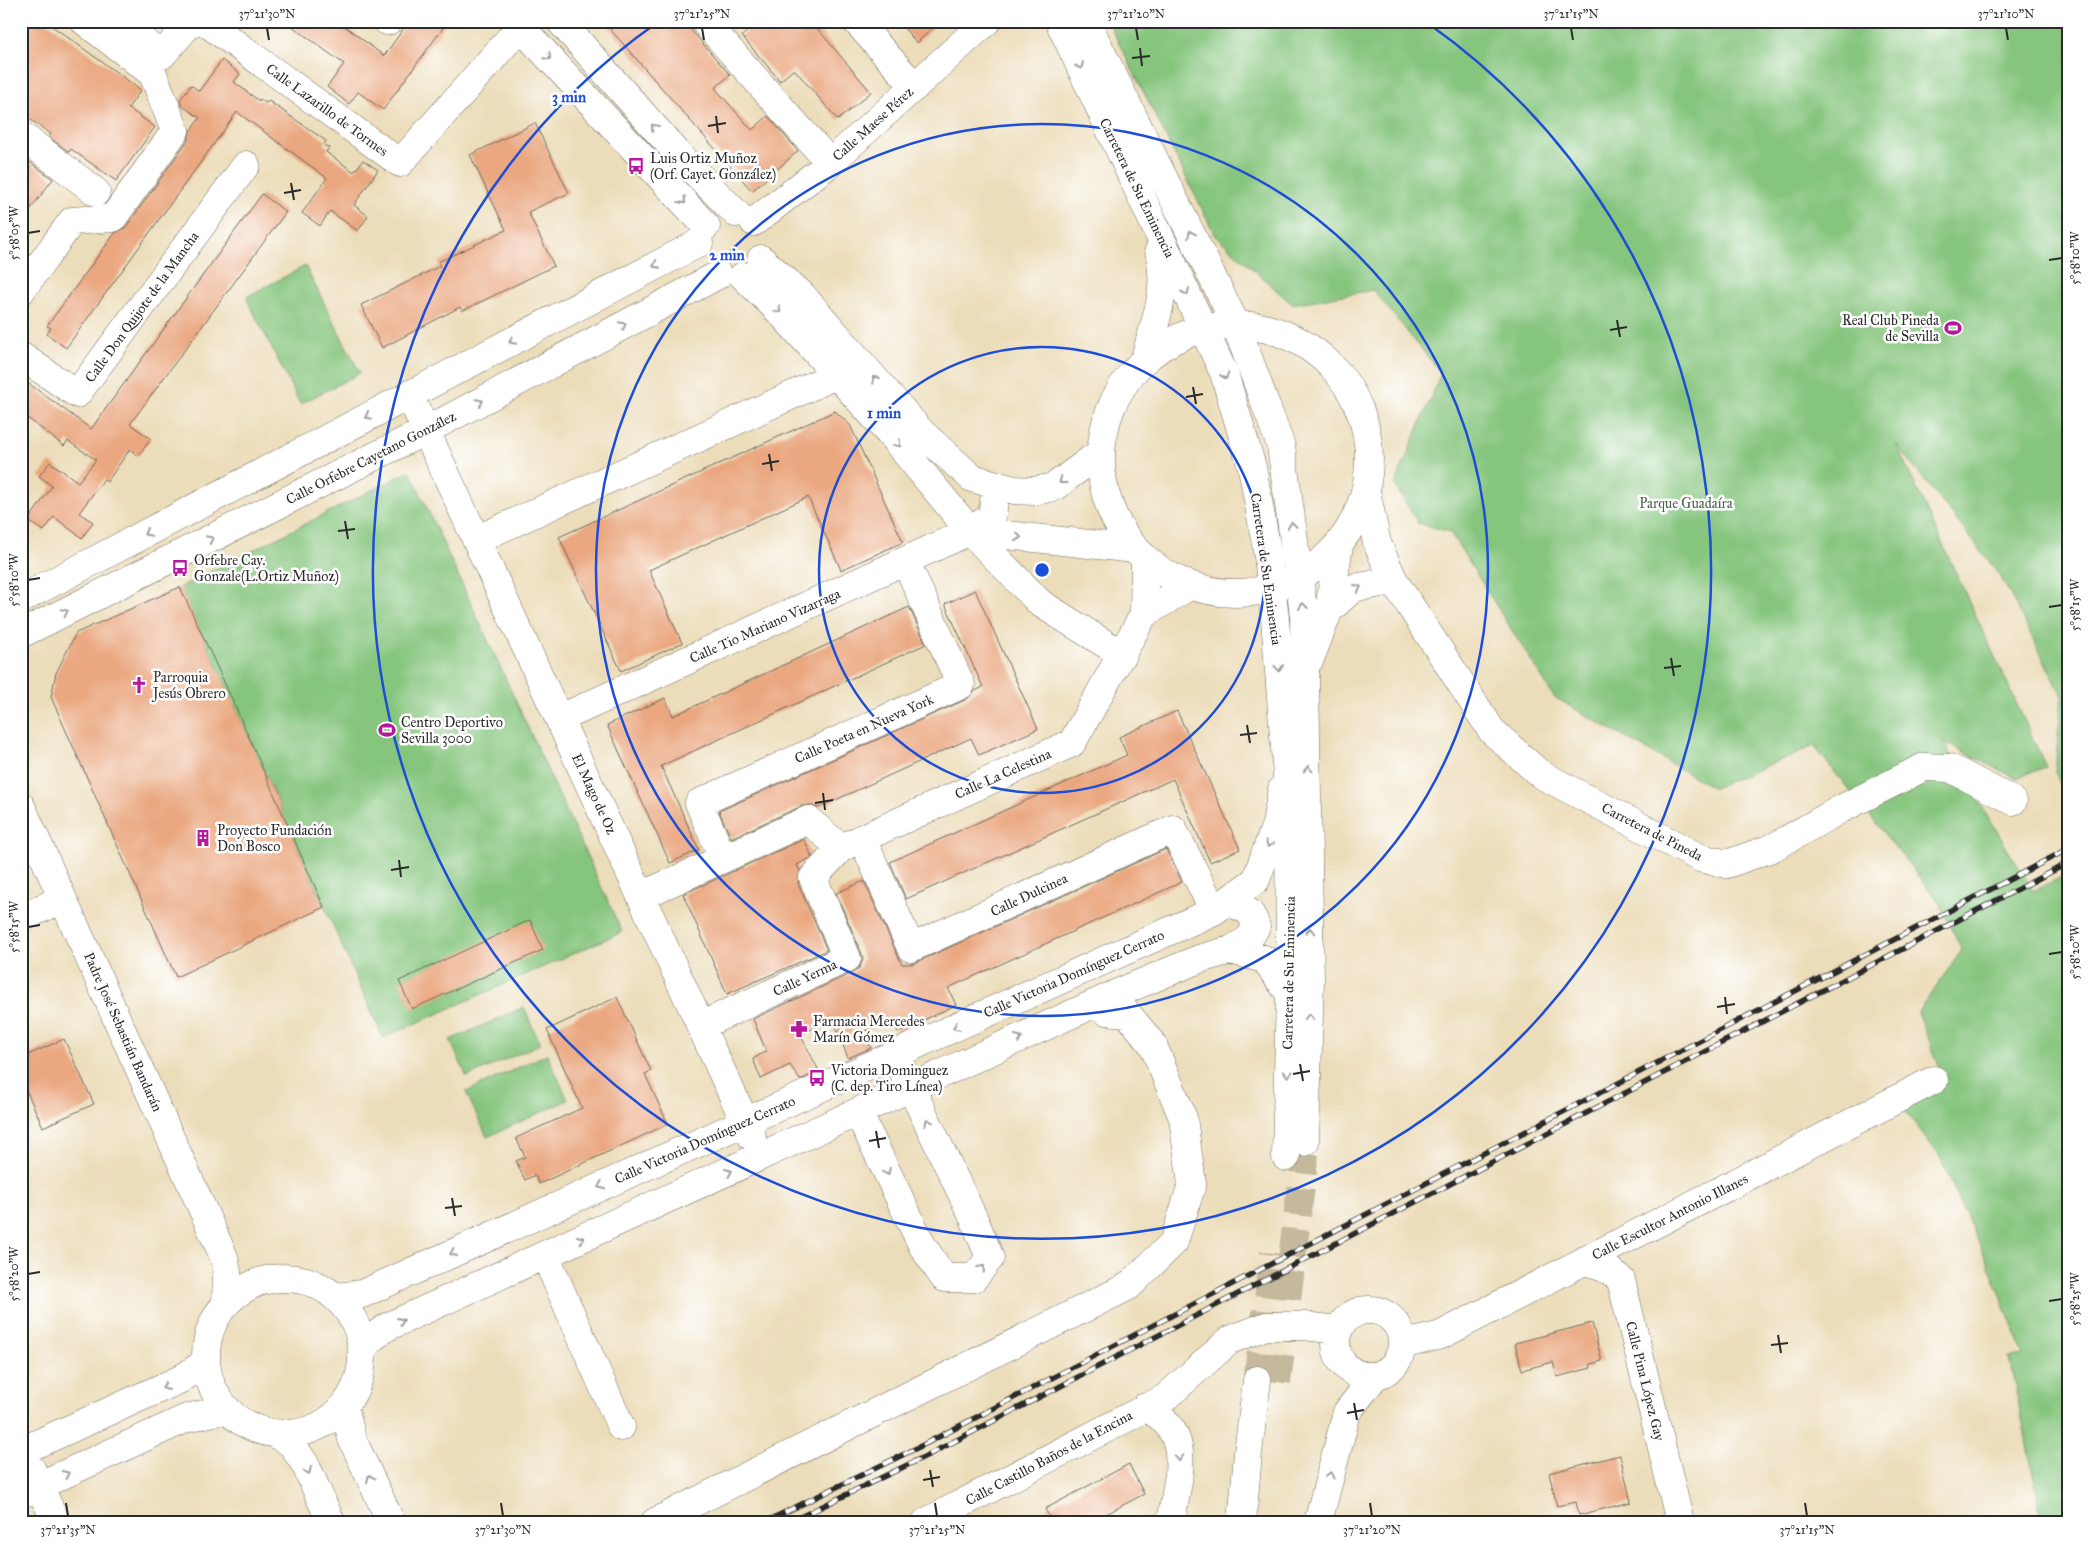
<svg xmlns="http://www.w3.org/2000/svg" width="2089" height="1543" font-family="'IM FELL Great Primer',serif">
<rect width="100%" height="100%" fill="#fff"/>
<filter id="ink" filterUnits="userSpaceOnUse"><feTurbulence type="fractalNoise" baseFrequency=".02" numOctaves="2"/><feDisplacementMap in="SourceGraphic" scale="10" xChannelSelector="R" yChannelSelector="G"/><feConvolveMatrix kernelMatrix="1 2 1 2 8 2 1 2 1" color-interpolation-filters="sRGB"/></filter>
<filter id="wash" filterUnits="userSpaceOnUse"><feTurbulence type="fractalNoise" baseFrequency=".0096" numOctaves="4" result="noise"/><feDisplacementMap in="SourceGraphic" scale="20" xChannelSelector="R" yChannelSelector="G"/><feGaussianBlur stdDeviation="1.12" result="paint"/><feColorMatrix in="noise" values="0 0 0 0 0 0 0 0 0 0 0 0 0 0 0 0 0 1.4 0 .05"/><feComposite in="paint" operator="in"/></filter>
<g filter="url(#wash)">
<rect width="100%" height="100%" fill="#ecddba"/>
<path fill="#85c57d" stroke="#587854" d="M1108 21H2068V802L2055 772 2062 695 2000 575 1896 444 2046 767 2016 778 1943 742 2033 891 2068 874V1522H2043L2009 1357 2024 1355 1990 1268 1939 1155 1903 1108 1946 1084 1918 1012 1962 950 1939 902 1814 746 1714 788 1554 697 1450 532 1418 523 1395 485 1441 373 1373 290 1292 304 1215 235Z
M305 266 360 373 300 404 246 297Z
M410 471 622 932 383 1038 231 697 180 587Z
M524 1007 540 1044 467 1077 450 1040Z
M547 1054 568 1100 487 1137 466 1092Z"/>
<g id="blocks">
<path fill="#eaa780" d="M21 21H45L141 90 128 108 155 127 116 181 71 149 69 152 49 137 51 134 21 113Z
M285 21H338L384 56 409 21H448L383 110 358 92 349 104 327 87 344 64Z
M603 21H683L730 75 715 88 752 130 768 116 798 151 752 191Z
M759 21H811L871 92 838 120 794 69 780 81 742 36Z
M898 21H940L917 43Z
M222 60 240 74 234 82 259 101 260 99 266 103 269 101 326 141 324 145 329 148 326 152 354 172 363 160 378 170 354 205 368 216 358 231 330 211 320 226 302 213 327 178 237 112 66 348 47 334 51 328 47 326 115 233 126 227 188 140 190 131 200 118 182 106 180 100 191 85 199 91Z
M535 123 569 193 528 212 554 266 462 311 460 307 382 348 361 305 440 266 438 262 506 230 470 155Z
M30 162 53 179 21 222V174Z
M262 194 286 212 130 424 151 439 138 456 130 449 107 482 104 479 79 513 93 522 82 538 54 517 44 531 28 521 52 486 39 476 50 462 78 482 96 460 68 441 64 446 21 413V378L91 429Z
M835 411 850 425 903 542 841 570 808 497 649 570 682 643 621 671 559 537Z
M180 587 231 697 324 907 176 977 51 697 56 673 76 633Z
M975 590 1038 729 979 755 971 738 818 808 810 805 802 806 731 838 719 811 967 699 975 691 983 687 945 604Z
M909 607 926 644 661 766 699 850 670 863 607 725 665 698 673 716Z
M1177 711 1240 849 1210 862 1173 779 906 899 890 862 1127 755 1119 737Z
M804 839 812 857 797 865 800 871 798 884 827 950 727 994 683 894Z
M1166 849 1182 882 948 988 956 1005 898 1032 892 1020 863 1032 871 1048 848 1058 833 1020 800 1034 819 1071 800 1080 790 1065 761 1079 753 1059 766 1051 753 1019 854 972 860 967 863 959 861 952 836 893 864 881 897 954 902 964H910L917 962Z
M530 920 543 950 412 1009 399 981Z
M617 997 651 1071 645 1074 668 1124 539 1184 535 1175 525 1180 516 1161 525 1157 516 1138 582 1108 547 1030Z
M64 1039 94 1104 43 1127 21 1079V1058Z
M1592 1323 1602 1361 1590 1364 1591 1368 1557 1377 1553 1362 1522 1370 1515 1343Z
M1620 1455 1631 1502 1579 1515 1576 1502 1557 1506 1549 1473Z
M1129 1464 1144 1494 1091 1522H1052L1045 1509Z"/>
</g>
</g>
<g filter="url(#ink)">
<use href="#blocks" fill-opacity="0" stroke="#6f695d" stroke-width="1"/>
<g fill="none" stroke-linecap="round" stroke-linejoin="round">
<path stroke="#c5b99d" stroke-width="28" stroke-dasharray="28 14" stroke-linecap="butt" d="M1257 1380 1274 1253
M1277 1382 1305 1153"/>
<g stroke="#6f695d" stroke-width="29">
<path id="minor" d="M117 21 162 55 192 21
M204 21 400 163 520 27
M387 21H388
M515 21 706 226
M560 21 687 164 736 213
M704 21 830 163
M856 21 915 87
M21 135 96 192
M754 222 830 163 987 21
M761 259 801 294 922 433 972 478 1014 490 1034 491 1054 487 1101 452
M743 276 780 312 895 440 970 531 1040 603 1123 655
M21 291 72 221 113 218 175 131 153 74 84 21
M21 356 77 394 246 165
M409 394 752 1137
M970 531 1135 549
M478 539 836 375
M1394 581 1492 731 1540 774 1700 858 1727 864 1772 848 1841 809 1924 767 1950 768 2013 801
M21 599 699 243
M1144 614 1189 586
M21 634 427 430 718 275
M559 719 970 531 992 516 996 486
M21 806 224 1257 227 1272 226 1303
M862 838 911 948 1173 829 1214 911
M723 859 699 803 961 685 906 562
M641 896 808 820 841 848
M1225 903C1242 906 1252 909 1256 927L1249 939 1231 950
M21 918 62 899
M700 1026 847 958 813 878 841 848 1072 743 1144 614 1145 559
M858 1112 922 1245 944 1278H974L990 1258 974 1219 903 1071
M545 1255 621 1427
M1585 1260 1610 1271 1621 1280 1680 1522
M206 1356a78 78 0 1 1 156 0a78 78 0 1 1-156 0Z
M336 1297 362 1294 1214 911 1256 880 1276 824 1282 789
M1336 1343a33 33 0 1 1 66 0a33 33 0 1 1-66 0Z
M1402 1345 1441 1335 1934 1080
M362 1349 372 1338 387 1327 1120 992 1199 959 1231 950 1264 959 1290 994
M344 1407 352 1439 391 1522
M1145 1407C1195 1432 1178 1476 1171 1522
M277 1435 291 1443 305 1464 331 1522
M21 1451 181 1379 206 1362
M32 1470 56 1522
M21 1494 187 1418 226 1409
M655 1522 1129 1286 1174 1242 1192 1184 1183 1118 1153 1045 1127 1013 1106 1011
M926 1522 1165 1398 1230 1340 1266 1326H1304L1339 1330
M1318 1522 1347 1412 1375 1376"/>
</g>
<g stroke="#6f695d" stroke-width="29">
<path id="major" d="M1059 21 1224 373 1252 467 1268 556 1275 619 1289 802 1290 994 1286 1157
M1086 21 1236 325 1281 446 1304 614 1310 980 1305 1142
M1101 459a134 134 0 1 1 268 0a134 134 0 1 1-268 0Z
M1144 361C1155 321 1169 291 1159 250
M1366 491 1377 543 1394 581
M1329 610 1353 588 1394 581
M1310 659 1329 610 1339 545
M1242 1522 1248 1453 1257 1380"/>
</g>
<use href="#minor" stroke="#fff" stroke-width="28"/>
<use href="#major" stroke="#fff" stroke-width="28"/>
<g stroke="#2b2b2b" stroke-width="5.5">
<path id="rail" d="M765 1522 925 1444 2068 849
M790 1522 930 1454 2068 863"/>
</g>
<use href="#rail" stroke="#fff" stroke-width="4" stroke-dasharray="11" stroke-linecap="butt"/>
</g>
<defs><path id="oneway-chevron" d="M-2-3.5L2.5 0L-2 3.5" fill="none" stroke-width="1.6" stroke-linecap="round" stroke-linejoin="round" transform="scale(1.25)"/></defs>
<g stroke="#a0a0a0">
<use href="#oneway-chevron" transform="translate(548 57) rotate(47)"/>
<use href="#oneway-chevron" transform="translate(1080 66) rotate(66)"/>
<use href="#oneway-chevron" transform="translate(654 127) rotate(-132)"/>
<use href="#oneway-chevron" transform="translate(683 201) rotate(48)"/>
<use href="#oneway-chevron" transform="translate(1191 234) rotate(-116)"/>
<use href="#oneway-chevron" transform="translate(656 265) rotate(152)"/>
<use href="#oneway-chevron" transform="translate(1186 292) rotate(66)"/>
<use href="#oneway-chevron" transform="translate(778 310) rotate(46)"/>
<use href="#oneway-chevron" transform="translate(623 325) rotate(-28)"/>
<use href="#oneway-chevron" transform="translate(512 341) rotate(152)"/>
<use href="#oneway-chevron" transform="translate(1225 376) rotate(71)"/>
<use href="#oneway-chevron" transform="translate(875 379) rotate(-131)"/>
<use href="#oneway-chevron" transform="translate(480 402) rotate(-28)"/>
<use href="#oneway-chevron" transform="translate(368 416) rotate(152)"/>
<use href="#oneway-chevron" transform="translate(898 444) rotate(50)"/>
<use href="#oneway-chevron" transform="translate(1062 481) rotate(143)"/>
<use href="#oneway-chevron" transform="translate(1292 525) rotate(-98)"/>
<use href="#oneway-chevron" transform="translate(147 533) rotate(152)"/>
<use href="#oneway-chevron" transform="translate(1018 537) rotate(6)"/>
<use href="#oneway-chevron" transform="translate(210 539) rotate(-26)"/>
<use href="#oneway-chevron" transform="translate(1358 588) rotate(-22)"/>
<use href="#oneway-chevron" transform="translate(1303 606) rotate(-97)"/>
<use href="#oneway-chevron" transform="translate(65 612) rotate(-26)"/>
<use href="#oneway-chevron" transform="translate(1279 668) rotate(85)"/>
<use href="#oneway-chevron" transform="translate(1308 769) rotate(-91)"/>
<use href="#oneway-chevron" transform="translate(1269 844) rotate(110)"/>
<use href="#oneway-chevron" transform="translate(1310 931) rotate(-91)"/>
<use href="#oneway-chevron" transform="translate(1309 1017) rotate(-88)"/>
<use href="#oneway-chevron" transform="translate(956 1027) rotate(156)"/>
<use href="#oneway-chevron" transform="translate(1019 1038) rotate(-25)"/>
<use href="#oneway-chevron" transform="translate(1288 1074) rotate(92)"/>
<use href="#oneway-chevron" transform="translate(928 1122) rotate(-116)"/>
<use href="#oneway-chevron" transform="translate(729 1172) rotate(-25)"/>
<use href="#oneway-chevron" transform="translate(887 1172) rotate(64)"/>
<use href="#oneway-chevron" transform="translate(601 1186) rotate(156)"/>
<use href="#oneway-chevron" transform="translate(581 1239) rotate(-25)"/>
<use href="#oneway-chevron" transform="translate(453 1253) rotate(156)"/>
<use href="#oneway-chevron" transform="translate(982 1268) rotate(-50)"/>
<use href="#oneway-chevron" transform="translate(401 1321) rotate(-24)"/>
<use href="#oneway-chevron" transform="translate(165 1387) rotate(156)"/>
<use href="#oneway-chevron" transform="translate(1179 1458) rotate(88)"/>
<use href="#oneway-chevron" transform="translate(308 1471) rotate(65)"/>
<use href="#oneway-chevron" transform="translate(66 1474) rotate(-25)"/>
<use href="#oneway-chevron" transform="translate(1330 1475) rotate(-75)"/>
<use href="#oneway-chevron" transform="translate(370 1478) rotate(-115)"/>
</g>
</g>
<path fill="none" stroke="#2b2b2b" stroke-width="2" d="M267 28 269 40M702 28 704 40M1136 28 1138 40M1571 28 1573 40M2006 28 2008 40M1140 48 1142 66M1132 58 1150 56M716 116 718 133M708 126 726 123M291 183 294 200M284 193 301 190M28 233 40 231M2049 260 2062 258M1617 320 1620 337M1610 330 1627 327M1193 387 1196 404M1186 397 1203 394M769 454 772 471M762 464 779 461M345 521 348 539M338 531 355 529M28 580 40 578M2049 607 2062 605M1671 658 1674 676M1664 668 1681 666M1247 725 1250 743M1240 735 1257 733M823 793 825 810M815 803 833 800M399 860 401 877M391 870 409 867M28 927 40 925M2049 954 2062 952M1725 997 1727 1014M1717 1007 1735 1004M1300 1064 1303 1081M1293 1074 1310 1071M876 1131 879 1148M869 1141 886 1138M452 1198 455 1216M445 1208 462 1206M28 1274 40 1272M2049 1301 2062 1299M1778 1335 1781 1353M1771 1345 1788 1343M1354 1403 1357 1420M1347 1413 1364 1410M930 1470 933 1487M923 1480 940 1477M66 1503 68 1516M501 1503 503 1516M935 1503 937 1516M1370 1503 1372 1516M1805 1503 1807 1516"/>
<g fill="none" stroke="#1d4ed8" stroke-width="2.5">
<circle cx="1042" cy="570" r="223"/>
<circle cx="1042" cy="570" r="446"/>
<path d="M1426 22A669 669 0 1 1 658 22"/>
</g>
<defs>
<g id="bus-bare" transform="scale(1.35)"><path d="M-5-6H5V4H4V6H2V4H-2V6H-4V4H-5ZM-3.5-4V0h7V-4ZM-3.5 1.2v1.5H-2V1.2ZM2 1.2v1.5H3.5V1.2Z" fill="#b5179e" stroke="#fff" stroke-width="2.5" paint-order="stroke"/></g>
<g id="stadium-bare" transform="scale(1.35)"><path d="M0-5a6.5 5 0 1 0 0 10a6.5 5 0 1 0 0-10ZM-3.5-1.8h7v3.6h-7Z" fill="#b5179e" stroke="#fff" stroke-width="2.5" paint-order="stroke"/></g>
<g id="church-bare" transform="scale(1.35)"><path d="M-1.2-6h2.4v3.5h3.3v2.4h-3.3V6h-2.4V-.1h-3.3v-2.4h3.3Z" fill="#b5179e" stroke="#fff" stroke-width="2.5" paint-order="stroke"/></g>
<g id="building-bare" transform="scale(1.35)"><path d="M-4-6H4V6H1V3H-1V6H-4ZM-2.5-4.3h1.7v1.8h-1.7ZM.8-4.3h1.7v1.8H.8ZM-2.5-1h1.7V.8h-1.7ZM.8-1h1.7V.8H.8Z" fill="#b5179e" stroke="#fff" stroke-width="2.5" paint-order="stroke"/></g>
<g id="pharmacy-bare" transform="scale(1.35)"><path d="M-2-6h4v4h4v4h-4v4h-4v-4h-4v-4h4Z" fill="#b5179e" stroke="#fff" stroke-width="2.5" paint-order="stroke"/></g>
</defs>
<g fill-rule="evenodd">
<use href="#bus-bare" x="636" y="166"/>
<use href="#stadium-bare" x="1953" y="328"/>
<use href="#bus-bare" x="180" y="568"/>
<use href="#church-bare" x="139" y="685"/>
<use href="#stadium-bare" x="387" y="730"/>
<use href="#building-bare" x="203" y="838"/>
<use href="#pharmacy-bare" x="799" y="1029"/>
<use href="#bus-bare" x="817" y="1078"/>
</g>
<g text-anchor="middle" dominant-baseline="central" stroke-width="5" stroke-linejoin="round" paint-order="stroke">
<g font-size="14" fill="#2b2b2b" stroke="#fff">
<text transform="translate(327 110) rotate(36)">Calle Lazarillo de Tormes</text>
<text transform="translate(873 124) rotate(-42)">Calle Maese Pérez</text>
<text transform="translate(1137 188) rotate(64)">Carretera de Su Eminencia</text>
<text transform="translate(142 307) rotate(-54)">Calle Don Quijote de la Mancha</text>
<text transform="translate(371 458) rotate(-27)">Calle Orfebre Cayetano González</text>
<text transform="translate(1266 569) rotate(82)">Carretera de Su Eminencia</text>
<text transform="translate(765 626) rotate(-24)">Calle Tio Mariano Vizarraga</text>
<text transform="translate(864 729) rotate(-24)">Calle Poeta en Nueva York</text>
<text transform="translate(1003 774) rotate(-24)">Calle La Celestina</text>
<text transform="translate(594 794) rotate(65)">El Mago de Oz</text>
<text transform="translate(1652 832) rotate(27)">Carretera de Pineda</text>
<text transform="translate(1029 895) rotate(-25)">Calle Dulcinea</text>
<text transform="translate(1289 973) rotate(-89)">Carretera de Su Eminencia</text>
<text transform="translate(1074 974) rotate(-24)">Calle Victoria Domínguez Cerrato</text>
<text transform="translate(805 978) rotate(-25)">Calle Yerma</text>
<text transform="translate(123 1032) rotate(66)">Padre José Sebastián Bandarán</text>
<text transform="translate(705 1140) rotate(-24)">Calle Victoria Domínguez Cerrato</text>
<text transform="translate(1670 1217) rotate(-27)">Calle Escultor Antonio Illanes</text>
<text transform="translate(1645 1381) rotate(76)">Calle Pina López Gay</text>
<text transform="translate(1049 1458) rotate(-28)">Calle Castillo Baños de la Encina</text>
</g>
<g font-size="14" fill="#2b2b2b" stroke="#fff" text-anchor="start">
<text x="650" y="158">Luis Ortiz Muñoz<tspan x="650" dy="16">(Orf. Cayet. González)</tspan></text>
<text x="1939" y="320" text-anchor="end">Real Club Pineda<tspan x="1939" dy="16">de Sevilla</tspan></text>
<text x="194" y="560">Orfebre Cay.<tspan x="194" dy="16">Gonzale(L.Ortiz Muñoz)</tspan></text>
<text x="153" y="677">Parroquia<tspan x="153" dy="16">Jesús Obrero</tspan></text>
<text x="401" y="722">Centro Deportivo<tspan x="401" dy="16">Sevilla 3000</tspan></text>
<text x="217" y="830">Proyecto Fundación<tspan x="217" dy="16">Don Bosco</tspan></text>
<text x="813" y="1021">Farmacia Mercedes<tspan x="813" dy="16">Marín Gómez</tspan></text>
<text x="831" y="1070">Victoria Dominguez<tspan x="831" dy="16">(C. dep. Tiro Línea)</tspan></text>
</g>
<g font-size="14" fill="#4a6148" stroke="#fff">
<text x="1686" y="503">Parque Guadaíra</text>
</g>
</g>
<circle cx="1042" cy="570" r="8" fill="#1d4ed8" stroke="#fff" stroke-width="2.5"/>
<g font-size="15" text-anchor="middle" font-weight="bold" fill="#1d4ed8" stroke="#fff" stroke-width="5" stroke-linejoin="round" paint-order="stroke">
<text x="569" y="102">3 min</text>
<text x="727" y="260">2 min</text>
<text x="884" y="418">1 min</text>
</g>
<rect width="2089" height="1543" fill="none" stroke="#fff" stroke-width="55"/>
<rect x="28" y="28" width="2034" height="1488" fill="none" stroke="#2b2b2b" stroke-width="2"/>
<g font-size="12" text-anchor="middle" fill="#2b2b2b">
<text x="267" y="18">37°21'30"N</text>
<text x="702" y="18">37°21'25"N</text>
<text x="1136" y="18">37°21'20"N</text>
<text x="1571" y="18">37°21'15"N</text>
<text x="2006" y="18">37°21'10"N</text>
<text transform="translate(14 233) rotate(-90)" y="4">5°58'05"W</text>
<text transform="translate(2075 258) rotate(-90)" y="4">5°58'10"W</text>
<text transform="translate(14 580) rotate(-90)" y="4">5°58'10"W</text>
<text transform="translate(2075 605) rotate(-90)" y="4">5°58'15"W</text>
<text transform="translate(14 927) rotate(-90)" y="4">5°58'15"W</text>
<text transform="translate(2075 952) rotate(-90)" y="4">5°58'20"W</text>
<text transform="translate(14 1274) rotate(-90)" y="4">5°58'20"W</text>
<text transform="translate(2075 1299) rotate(-90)" y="4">5°58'25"W</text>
<text x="68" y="1534">37°21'35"N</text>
<text x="503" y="1534">37°21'30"N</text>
<text x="937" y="1534">37°21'25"N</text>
<text x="1372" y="1534">37°21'20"N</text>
<text x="1807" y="1534">37°21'15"N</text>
</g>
</svg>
